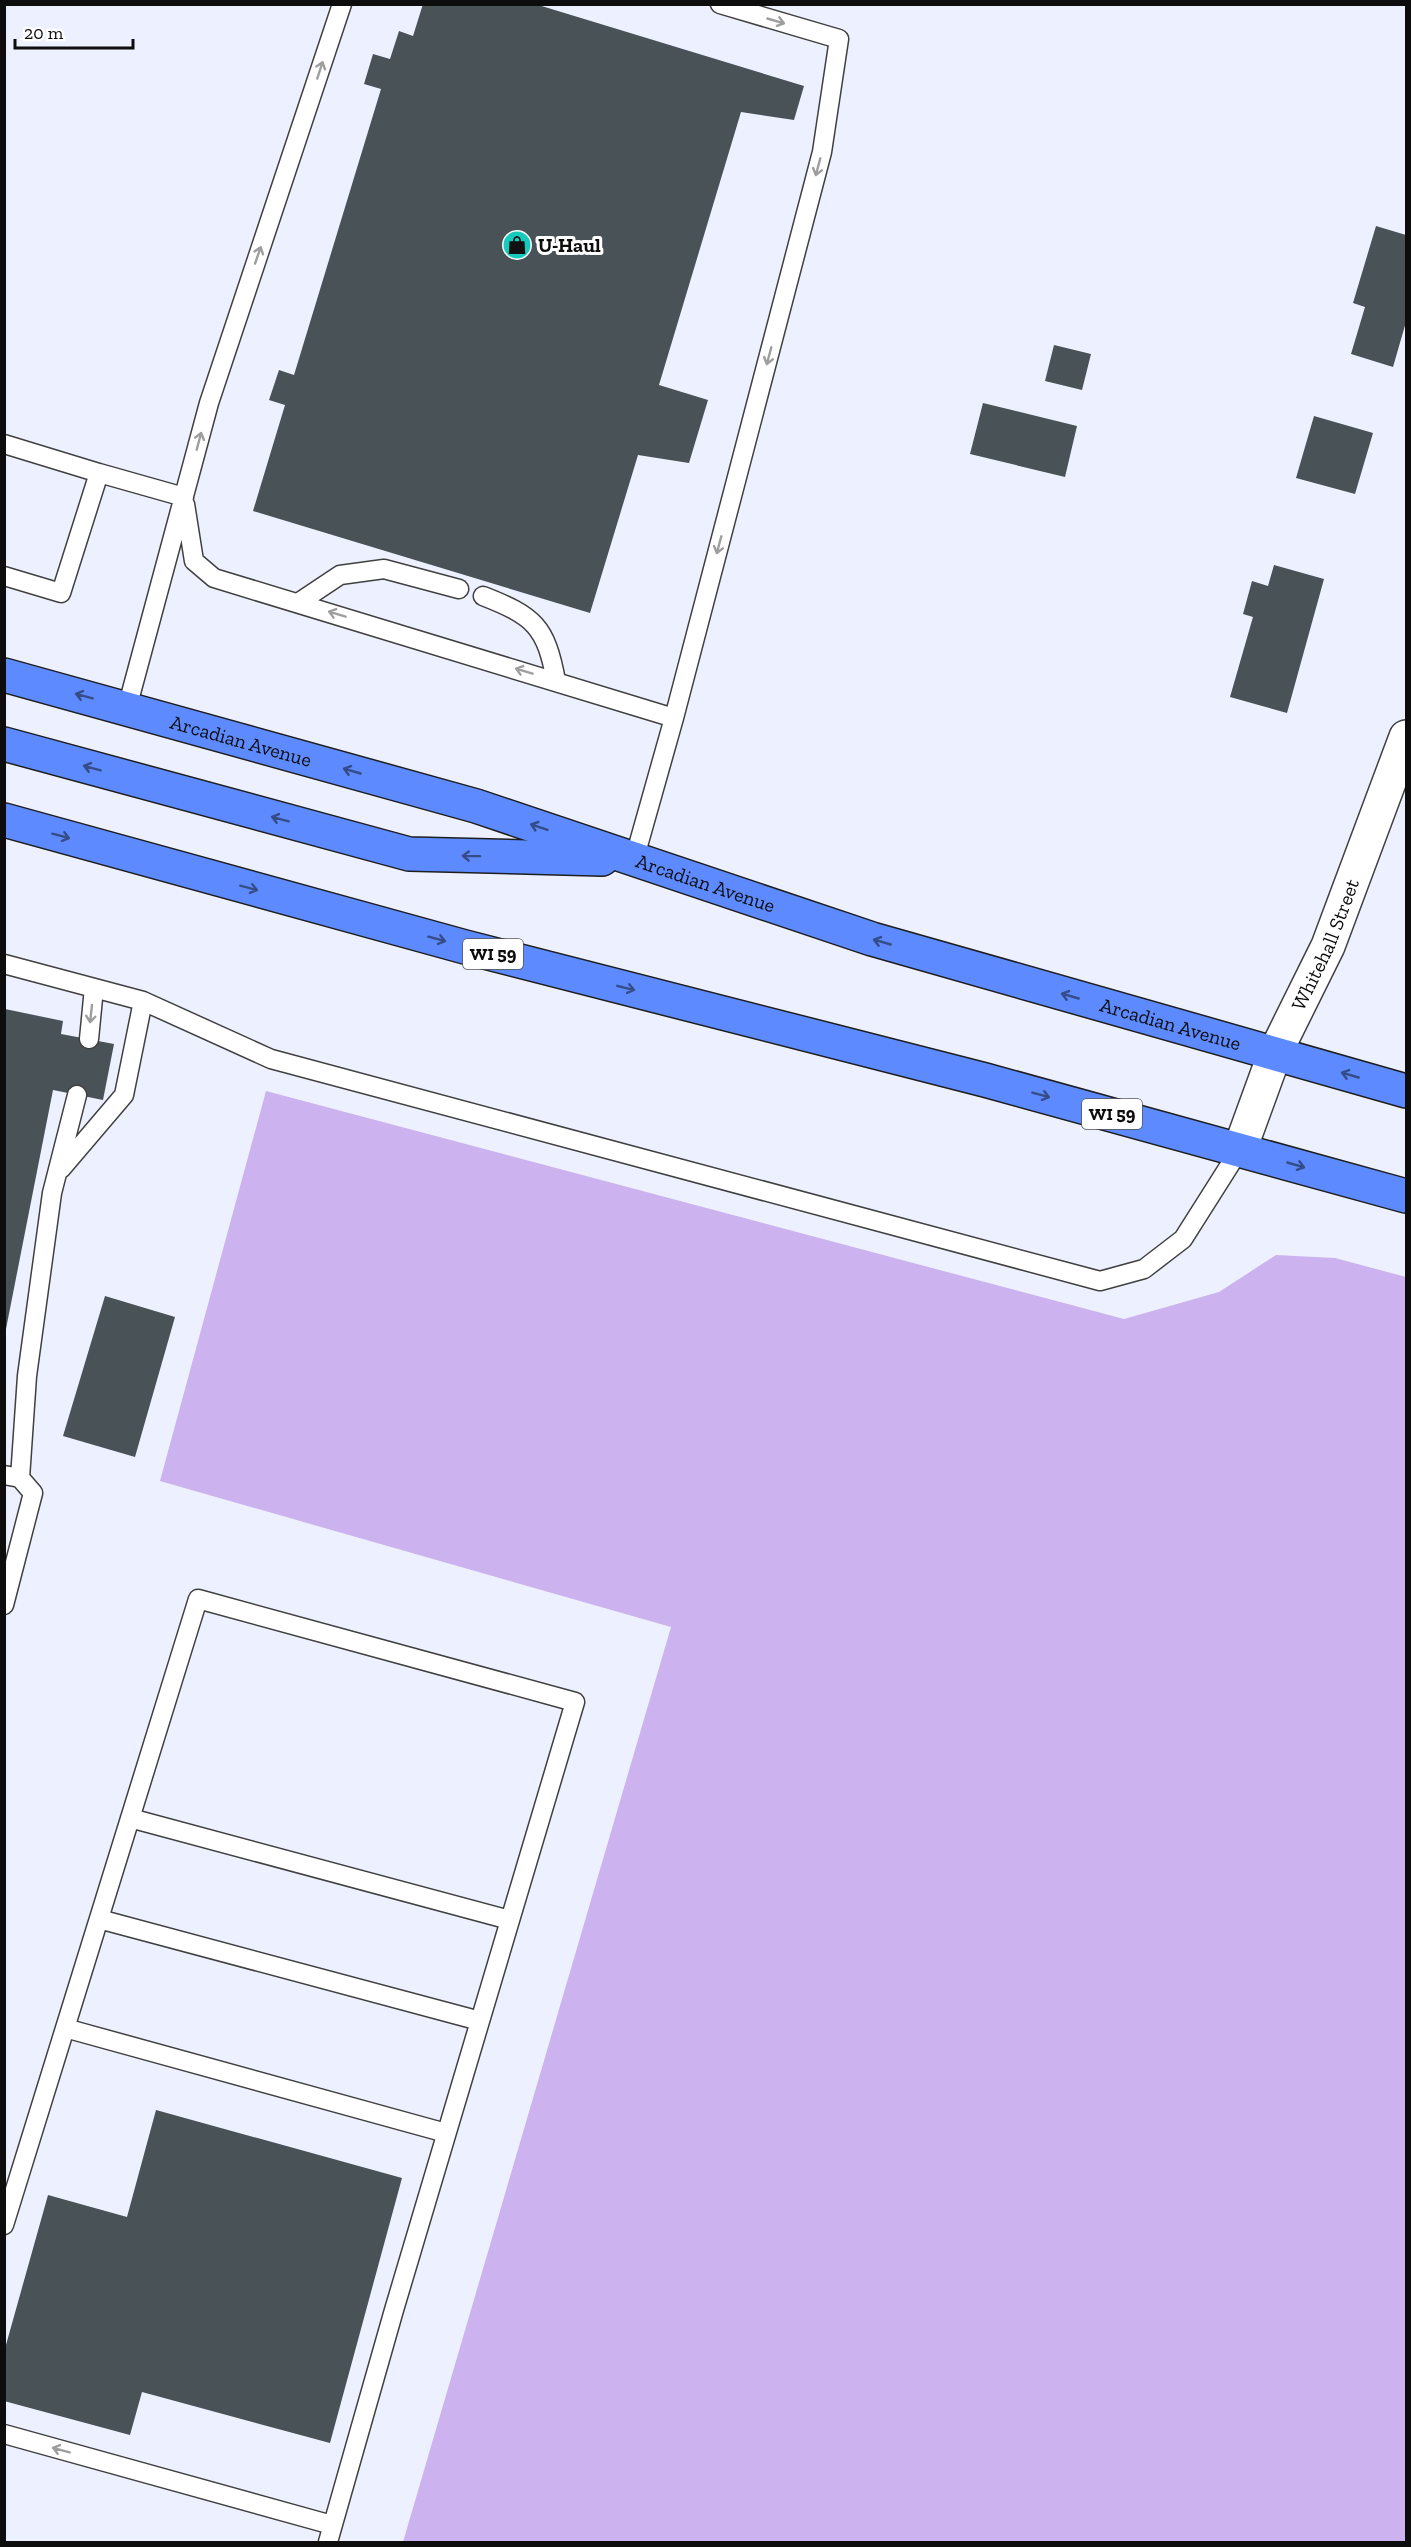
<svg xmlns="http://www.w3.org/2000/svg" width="1411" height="2547" font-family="'Zilla Slab',serif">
<rect width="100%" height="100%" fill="#edf1ff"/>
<path fill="#ccb2ee" d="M266 1091 1124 1319 1219 1292 1276 1255 1335 1258 1406 1277V2542H403L671 1627 160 1481Z"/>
<path fill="#485257" d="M423 4H535L804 86 794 120 741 112 659 385 708 400 689 463 638 455 590 613 253 511 285 405 269 400 279 370 294 375 381 89 364 84 373 54 390 59 399 31 413 36Z
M1376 226 1406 235V322L1393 367 1351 354 1365 307 1353 303Z
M1054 345 1091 354 1082 390 1045 381Z
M983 403 1077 426 1065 477 970 454Z
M1314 416 1373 433 1355 494 1296 478Z
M1274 565 1324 579 1287 713 1230 697 1253 617 1243 614 1252 581 1268 586Z
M5 1009 63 1021 61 1034 114 1044 103 1100 53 1090 6 1329Z
M105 1296 175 1317 135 1457 63 1436Z
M156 2110 402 2178 330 2443 142 2392 130 2435 4 2401V2352L48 2195 127 2217Z"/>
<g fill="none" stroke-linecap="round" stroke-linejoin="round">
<g stroke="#404040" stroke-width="21">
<path id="lane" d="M4 444 99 473
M185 504 194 561 214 578 674 718
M4 576 61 593 99 473 184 497
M483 596C534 616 546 626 556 681
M298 603 340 575 384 569 459 589
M127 708 209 403 342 4
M634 860 674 718 822 152 839 39 720 4
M4 964 143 1001 271 1059 1100 1281 1144 1269 1183 1239 1240 1149
M89 1039 94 988
M61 1169 124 1095 143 1001
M4 1475 20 1478 33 1493 4 1605
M20 1478 27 1376 52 1193 77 1095
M130 1818 510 1920
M99 1919 480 2021
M65 2028 446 2133
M4 2225 198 1599 575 1702 394 2310 328 2542
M4 2434 332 2525"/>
</g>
<g stroke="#404040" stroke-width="36">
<g id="street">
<path id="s1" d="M1240 1149 1275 1053 1328 946 1406 737"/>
</g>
</g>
<g stroke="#1e1e1e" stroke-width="36">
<g id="primary">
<path id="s2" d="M4 675 476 806 872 939 1406 1091"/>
<path d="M4 744 409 854 602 859"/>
<path d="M4 820 465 947 985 1080 1406 1196"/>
</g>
</g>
<use href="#lane" stroke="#fff" stroke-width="18"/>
<use href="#street" stroke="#fff" stroke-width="33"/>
<use href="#primary" stroke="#5d8bff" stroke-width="33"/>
</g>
<defs><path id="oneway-shaft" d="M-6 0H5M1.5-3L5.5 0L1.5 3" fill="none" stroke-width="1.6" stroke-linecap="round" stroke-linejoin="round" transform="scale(1.5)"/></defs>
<g stroke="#9e9e9e">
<use href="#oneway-shaft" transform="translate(776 21) rotate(16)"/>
<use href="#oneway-shaft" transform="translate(320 70) rotate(-72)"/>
<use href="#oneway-shaft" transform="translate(818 167) rotate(105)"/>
<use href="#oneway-shaft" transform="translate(258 255) rotate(-71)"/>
<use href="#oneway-shaft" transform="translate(769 356) rotate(105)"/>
<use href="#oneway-shaft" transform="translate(199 441) rotate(-75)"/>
<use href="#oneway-shaft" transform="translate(719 545) rotate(105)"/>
<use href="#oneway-shaft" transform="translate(337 614) rotate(-163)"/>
<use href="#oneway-shaft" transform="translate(524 671) rotate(-163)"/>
<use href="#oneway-shaft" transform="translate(91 1014) rotate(96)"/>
<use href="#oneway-shaft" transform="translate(61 2450) rotate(-165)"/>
</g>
<g stroke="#354c86">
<use href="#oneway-shaft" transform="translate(84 696) rotate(-165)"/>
<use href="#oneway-shaft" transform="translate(92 768) rotate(-165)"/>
<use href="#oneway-shaft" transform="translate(352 771) rotate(-164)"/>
<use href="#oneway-shaft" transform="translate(280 819) rotate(-165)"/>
<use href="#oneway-shaft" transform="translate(539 827) rotate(-161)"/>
<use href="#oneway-shaft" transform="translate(61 836) rotate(15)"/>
<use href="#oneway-shaft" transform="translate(471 856) rotate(-179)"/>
<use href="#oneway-shaft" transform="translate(249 888) rotate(15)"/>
<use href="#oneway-shaft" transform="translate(437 939) rotate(15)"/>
<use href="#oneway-shaft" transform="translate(882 942) rotate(-164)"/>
<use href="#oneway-shaft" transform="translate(626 988) rotate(14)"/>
<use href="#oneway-shaft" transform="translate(1070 996) rotate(-164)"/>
<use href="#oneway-shaft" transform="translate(1350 1075) rotate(-164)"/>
<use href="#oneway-shaft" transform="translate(1041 1095) rotate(15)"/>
<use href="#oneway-shaft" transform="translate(1296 1165) rotate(16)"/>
</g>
<defs>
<g id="shop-disc" transform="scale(1.5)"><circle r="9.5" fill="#16cbbb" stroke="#fff"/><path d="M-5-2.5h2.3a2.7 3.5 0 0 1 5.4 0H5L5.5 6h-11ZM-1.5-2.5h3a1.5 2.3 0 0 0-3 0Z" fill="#111"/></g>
</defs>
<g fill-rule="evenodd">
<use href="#shop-disc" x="517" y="245"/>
</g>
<g text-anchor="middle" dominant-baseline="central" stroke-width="6" stroke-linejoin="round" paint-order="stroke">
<g fill="#fff" stroke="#565656" stroke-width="1.5">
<rect x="463" y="939" width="60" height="30" rx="4.5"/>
<rect x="1082" y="1099" width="60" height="30" rx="4.5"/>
</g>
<g font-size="18" font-weight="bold" fill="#0d0d0d">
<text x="493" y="954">WI 59</text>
<text x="1112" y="1114">WI 59</text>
</g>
<g font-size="20" font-weight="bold" fill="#0d0d0d" stroke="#fff" text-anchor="start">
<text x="538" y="245">U-Haul</text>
</g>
<g font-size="20" fill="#0d0d0d" stroke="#fff">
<text stroke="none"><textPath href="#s2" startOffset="246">Arcadian Avenue</textPath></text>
<text stroke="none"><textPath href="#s2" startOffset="732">Arcadian Avenue</textPath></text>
<text stroke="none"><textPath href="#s1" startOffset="222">Whitehall Street</textPath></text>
<text stroke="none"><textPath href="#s2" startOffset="1218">Arcadian Avenue</textPath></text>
</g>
</g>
<rect width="1411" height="2547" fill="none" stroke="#0d0d0d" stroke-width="12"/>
<path d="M15 39v9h118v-9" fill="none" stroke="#0d0d0d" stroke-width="3"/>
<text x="24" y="39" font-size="18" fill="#0d0d0d" stroke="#ffffff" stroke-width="4.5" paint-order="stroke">20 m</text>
</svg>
